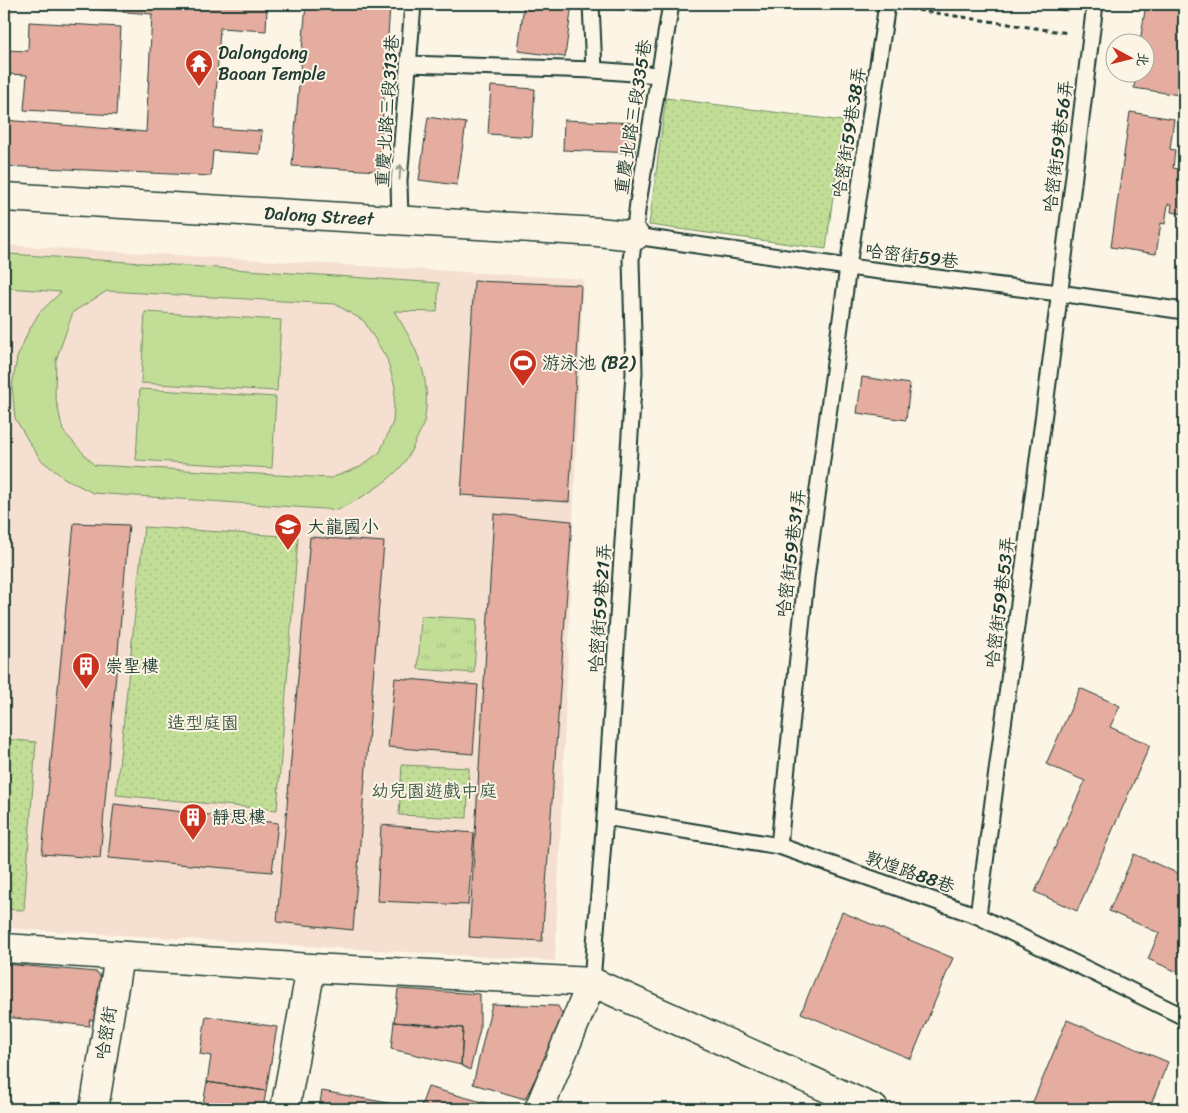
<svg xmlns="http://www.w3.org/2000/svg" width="1188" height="1113" font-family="Sriracha,'LXGW WenKai TC',sans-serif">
<defs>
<pattern id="grass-tufts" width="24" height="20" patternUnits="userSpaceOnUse" patternTransform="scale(1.25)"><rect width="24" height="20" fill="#c2de96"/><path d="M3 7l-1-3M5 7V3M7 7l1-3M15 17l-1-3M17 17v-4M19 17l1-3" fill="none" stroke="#a6bf82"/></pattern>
<pattern id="park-dots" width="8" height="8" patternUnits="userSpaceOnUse" patternTransform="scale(1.25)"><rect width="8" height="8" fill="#c2de96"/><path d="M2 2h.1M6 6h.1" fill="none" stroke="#a6bf82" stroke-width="1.8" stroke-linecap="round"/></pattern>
</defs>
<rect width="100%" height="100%" fill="#fcf5e5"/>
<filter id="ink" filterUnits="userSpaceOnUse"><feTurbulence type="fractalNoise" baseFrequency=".02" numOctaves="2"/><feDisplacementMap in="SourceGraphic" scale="10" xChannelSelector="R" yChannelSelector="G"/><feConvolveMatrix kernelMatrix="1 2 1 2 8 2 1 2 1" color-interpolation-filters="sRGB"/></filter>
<g filter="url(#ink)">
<path fill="#f5dfd0" d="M4 245 583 279 561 822 555 961 4 928Z"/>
<path fill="url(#grass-tufts)" stroke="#708e65" d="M421 616 477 619 474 673 418 669Z"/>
<path fill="url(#park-dots)" stroke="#708e65" d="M666 98 843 121 826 249 649 225Z
M144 527 298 537 277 810 116 795Z
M4 739 36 742 24 910 4 909Z
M402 765 469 768 467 818 399 815Z"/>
<path fill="#c2de96" stroke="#708e65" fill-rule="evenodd" d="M10 254 439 283 437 312 394 311C416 346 433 379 424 422 422 428 419 434 416 440 411 451 405 464 396 472 379 488 359 499 338 510L93 493 64 478 41 460 29 442 15 418 12 386 17 358 28 332 39 313 61 292 8 288ZM107 291 335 304 364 321 387 359 395 387 393 422 380 452 360 467 331 478 94 465 63 431 55 395 56 360 73 312Z
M145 312 281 320 277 391 141 383Z
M140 389 276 397 272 468 136 460Z"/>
<path fill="#e5aca0" stroke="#1f3d34" d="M26 4H222L267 7 266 31 220 28 214 128 262 131 260 154 213 151 211 176 4 166V120L146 132 152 14Z
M306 4H358L390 6 379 171 292 166Z
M524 4H572L565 57 518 51Z
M606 4H647V11L605 9Z
M1015 4H1070L1069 11Z
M1146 4H1184V64L1179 95 1134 88 1136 72H1146V42H1140Z
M29 22 121 27 116 115 24 110 27 75 4 74V50L28 51Z
M491 86 535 89 532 137 488 134Z
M1130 112 1174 119 1170 149 1175 150 1173 168 1178 169V162L1184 163V214L1171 212 1172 204H1168L1165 224 1161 223 1156 254 1111 247Z
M428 117 466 123 457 185 419 180Z
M564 120 636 123 635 153 563 150Z
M474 281 581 285 569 502 461 495Z
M862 377 910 384 906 420 857 413Z
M494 514 572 521 542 941 469 937Z
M74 523 129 525 100 858 42 854Z
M310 537 384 542 353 930 277 922Z
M395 678 478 685 473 754 388 747Z
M1080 688 1120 706 1110 727 1150 745 1077 911 1035 892 1085 781 1046 764Z
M114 804 278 823 272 872 108 858Z
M381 825 474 833 468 905 377 901Z
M1134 854 1184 876V975L1148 959 1159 933 1109 911Z
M842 912 953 958 911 1059 801 1013Z
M4 964 97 972 107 986 100 1020H89L90 1026 4 1017Z
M398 989 480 994V1029L470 1070 461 1065 463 1028 394 1022Z
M492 1004 558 1006 565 1020 525 1099 473 1084Z
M206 1016 277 1027 266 1091 207 1082 211 1056 200 1054Z
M1067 1020 1168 1062 1149 1109H1030Z
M394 1022 463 1028 461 1065 391 1049Z
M207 1082 266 1091 263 1109H202Z
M428 1087 507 1109H420Z
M322 1091 410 1107V1109H319Z"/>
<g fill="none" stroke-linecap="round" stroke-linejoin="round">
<g stroke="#1f3d34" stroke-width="19">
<path id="service" d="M591 4 594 70 659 75
M409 64 594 70
M400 221 399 181 413 4
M635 236 848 267 1059 293 1184 311
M605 817 779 846 978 916 1184 1017
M779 846 806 578 848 267 887 4
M978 916 1057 314 1095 4
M592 982 605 817 634 373 631 260 638 203 671 4"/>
</g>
<g stroke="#1f3d34" stroke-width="31">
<path id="minor" d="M4 197 598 232 635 236
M4 948 311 968 592 982 874 1109
M94 1109 119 956
M285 1109 311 968
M539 1109 592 982"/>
</g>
<path stroke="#1f3d34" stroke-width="3" stroke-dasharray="5 4" stroke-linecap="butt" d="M909 9 1068 33"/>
<use href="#service" stroke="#fcf5e5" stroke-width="15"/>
<use href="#minor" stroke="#fcf5e5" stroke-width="28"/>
</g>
<defs><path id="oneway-shaft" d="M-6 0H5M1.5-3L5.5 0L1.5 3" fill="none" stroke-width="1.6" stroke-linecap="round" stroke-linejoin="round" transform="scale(1.25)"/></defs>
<use stroke="#8e998c" href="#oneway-shaft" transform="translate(400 172) rotate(-86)"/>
</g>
<defs>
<g id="temple-pin" transform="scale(1.4375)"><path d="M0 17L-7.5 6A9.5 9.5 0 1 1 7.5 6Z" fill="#c8321e" stroke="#fcf5e5"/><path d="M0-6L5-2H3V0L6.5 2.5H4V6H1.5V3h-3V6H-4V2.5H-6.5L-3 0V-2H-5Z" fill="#fff"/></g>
<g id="stadium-pin" transform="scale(1.4375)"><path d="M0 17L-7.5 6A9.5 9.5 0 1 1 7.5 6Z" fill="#c8321e" stroke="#fcf5e5"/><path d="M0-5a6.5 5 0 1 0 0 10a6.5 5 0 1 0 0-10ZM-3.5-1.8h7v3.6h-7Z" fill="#fff"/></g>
<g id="school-pin" transform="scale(1.4375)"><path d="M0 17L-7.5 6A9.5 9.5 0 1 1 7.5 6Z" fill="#c8321e" stroke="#fcf5e5"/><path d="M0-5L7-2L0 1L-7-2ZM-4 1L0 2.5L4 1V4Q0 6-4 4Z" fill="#fff"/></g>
<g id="building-pin" transform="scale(1.4375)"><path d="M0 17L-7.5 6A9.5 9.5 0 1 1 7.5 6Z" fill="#c8321e" stroke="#fcf5e5"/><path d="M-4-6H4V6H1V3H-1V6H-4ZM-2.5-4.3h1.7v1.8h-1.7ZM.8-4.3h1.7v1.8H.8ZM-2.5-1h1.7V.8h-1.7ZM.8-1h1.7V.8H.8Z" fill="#fff"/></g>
</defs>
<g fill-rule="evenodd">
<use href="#temple-pin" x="199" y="63"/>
<use href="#stadium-pin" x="523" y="363"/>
<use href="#school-pin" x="288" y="527"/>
<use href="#building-pin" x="86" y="666"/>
<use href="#building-pin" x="193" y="817"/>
</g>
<g text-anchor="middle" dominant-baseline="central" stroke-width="4" stroke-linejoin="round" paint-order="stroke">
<g font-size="18" fill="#1f3d34" stroke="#fcf5e5" text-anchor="start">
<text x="218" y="53">Dalongdong<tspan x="218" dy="21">Baoan Temple</tspan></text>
<text x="542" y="363">游泳池 (B2)</text>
<text x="307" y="527">大龍國小</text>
<text x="105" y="666">崇聖樓</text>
<text x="212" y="817">靜思樓</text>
</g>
<g font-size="18" fill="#1f3d34" stroke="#fcf5e5">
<text transform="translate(387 111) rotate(-86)">重慶北路三段313巷</text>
<text transform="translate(633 117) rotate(-81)">重慶北路三段335巷</text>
<text transform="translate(849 132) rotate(-81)">哈密街59巷38弄</text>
<text transform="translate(1058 146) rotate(-83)">哈密街59巷56弄</text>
<text transform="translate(319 216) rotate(3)">Dalong Street</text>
<text transform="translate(912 256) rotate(7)">哈密街59巷</text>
<text transform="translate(791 553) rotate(-83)">哈密街59巷31弄</text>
<text transform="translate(1000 602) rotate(-83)">哈密街59巷53弄</text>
<text transform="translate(600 608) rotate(-86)">哈密街59巷21弄</text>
<text transform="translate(910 872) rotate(19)">敦煌路88巷</text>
<text transform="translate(106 1033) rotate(-81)">哈密街</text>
</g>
<g font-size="18" fill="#405d48" stroke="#fcf5e5">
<text x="203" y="723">造型庭園</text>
<text x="434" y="791">幼兒園遊戲中庭</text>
</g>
</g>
<rect width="1188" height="1113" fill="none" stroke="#fcf5e5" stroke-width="20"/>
<rect x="10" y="10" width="1168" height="1093" fill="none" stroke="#1f3d34" stroke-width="2" filter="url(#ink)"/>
<g transform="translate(1130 58) rotate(97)"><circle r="24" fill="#fcf5e5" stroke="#a4ab9e"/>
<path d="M0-4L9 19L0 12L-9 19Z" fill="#c8321e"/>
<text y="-8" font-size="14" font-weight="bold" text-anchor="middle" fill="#1f3d34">北</text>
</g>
</svg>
